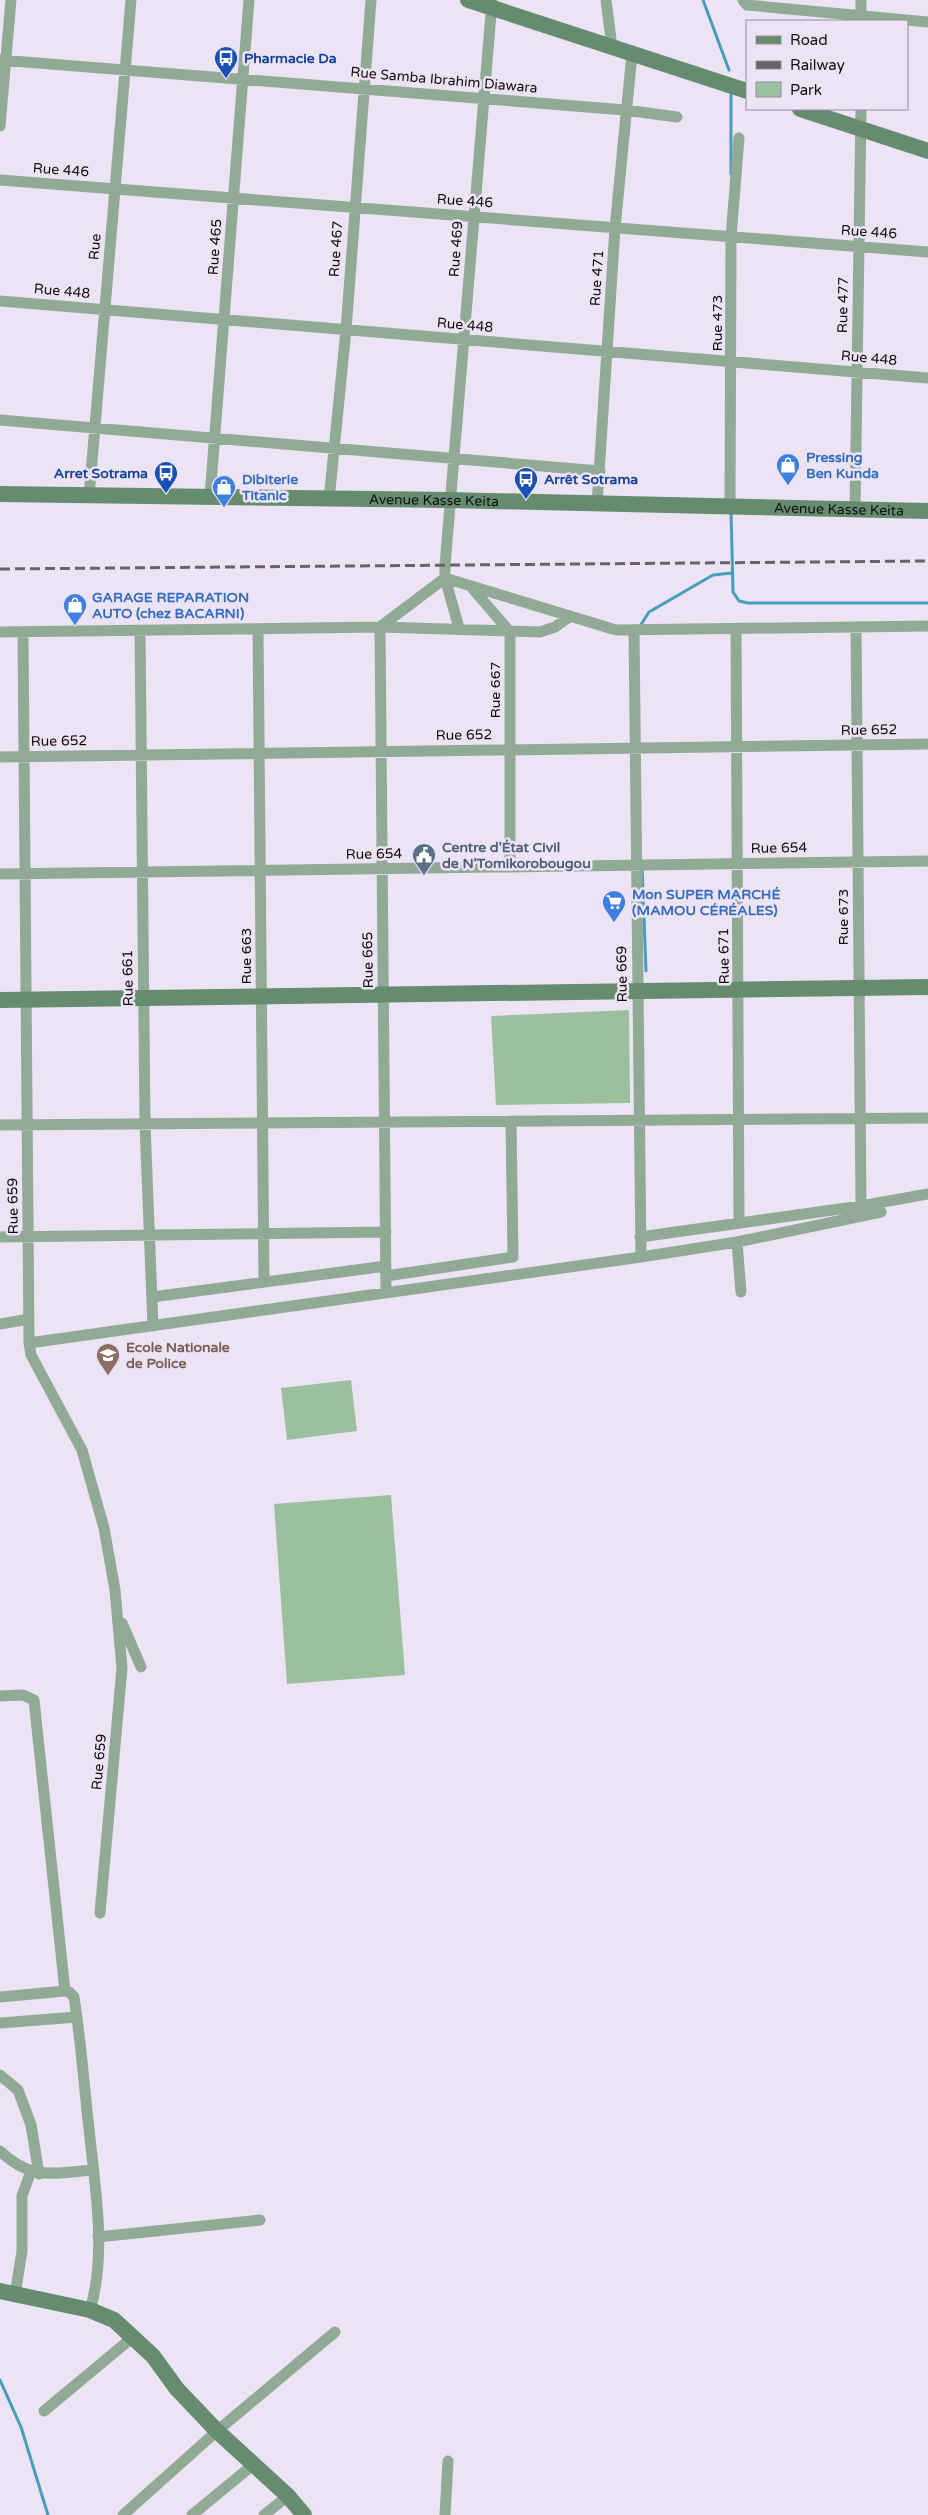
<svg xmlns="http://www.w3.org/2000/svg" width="928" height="2515" font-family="'Varela Round',sans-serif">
<rect width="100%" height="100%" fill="#ece4f4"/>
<path fill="#9cc09e" d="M629 1010 630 1103 496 1105 491 1016Z
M351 1380 357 1431 287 1440 281 1388Z
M391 1495 405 1675 287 1684 274 1504Z"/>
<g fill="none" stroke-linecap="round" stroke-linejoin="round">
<path stroke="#479eb8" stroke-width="3" d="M703 0 729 70
M731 90V174
M731 510 733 592 739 601 748 603H928
M640 626 649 612 713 575 732 573
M642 867 646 971
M0 2380 21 2427 48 2515"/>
<path stroke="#90aa96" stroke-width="11" d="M606 0 612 47
M743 0 747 5 928 22
M861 0V21
M0 60 625 110 677 117
M0 126 11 0
M0 180 928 252
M0 301 928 378
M0 420 600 471
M210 496 249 0
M89 497 131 0
M329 500 346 330 371 0
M597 504 615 228 632 54
M730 508 731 237 739 138
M855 511 861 109
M472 588 510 632V867
M856 627 861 1206
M459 628 445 578V565L492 2
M258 629 264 1282
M736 629 739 1223
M140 630 145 1124 153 1326
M634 630 641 1257
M0 632 380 627 540 632 555 627 569 617
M23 632 29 1343 31 1355 82 1450 104 1528 115 1590 122 1668 100 1913
M0 757 928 744
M0 874 928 861
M0 1125 928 1118
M0 1237 386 1232
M640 1237 861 1206 928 1194
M737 1242 741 1292
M386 1276 513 1257 511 1121
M386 1293 380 627 445 578 616 630 928 626
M152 1297 386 1266
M0 1324 29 1319
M29 1343 641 1257 737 1242 881 1212
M122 1623 141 1667
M0 1696 23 1695 34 1700 65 1991
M0 1997 65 1991 69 1992 74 1997C81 2041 84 2085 89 2129 95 2187 107 2254 90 2310
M0 2023 77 2017
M0 2075 18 2090 31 2125 39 2174
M0 2151C31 2181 54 2173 93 2170
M98 2237 260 2220
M15 2295 22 2251V2196L31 2171
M44 2411 133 2337
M123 2515 217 2431 335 2332
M192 2515 254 2464
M264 2515 288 2496
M445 2515 448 2461"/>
<g stroke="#658c6f" stroke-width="16">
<path d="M468 0 747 91"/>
<path d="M800 109 928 151"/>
<path id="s1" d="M0 494 449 500 928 511"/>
<path d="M0 1000 928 987"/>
<path d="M0 2291 90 2310 114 2320 153 2356 177 2389 217 2431 288 2496 304 2515"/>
</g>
<path stroke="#66616b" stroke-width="3" stroke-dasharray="10 5" stroke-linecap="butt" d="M0 569 928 561"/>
</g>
<defs>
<g id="bus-pin" transform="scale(1.25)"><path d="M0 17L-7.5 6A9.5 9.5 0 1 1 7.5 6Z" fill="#1a4fb4" stroke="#ece4f4"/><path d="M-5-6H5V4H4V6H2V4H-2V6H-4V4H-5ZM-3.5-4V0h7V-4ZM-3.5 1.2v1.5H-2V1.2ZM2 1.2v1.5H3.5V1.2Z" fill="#fff"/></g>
<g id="shop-pin" transform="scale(1.25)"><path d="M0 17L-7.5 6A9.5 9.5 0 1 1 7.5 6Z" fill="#3f7fe0" stroke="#ece4f4"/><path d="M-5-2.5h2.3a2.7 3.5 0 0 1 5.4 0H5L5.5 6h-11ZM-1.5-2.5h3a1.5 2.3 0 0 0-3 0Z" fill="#fff"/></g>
<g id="civic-pin" transform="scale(1.25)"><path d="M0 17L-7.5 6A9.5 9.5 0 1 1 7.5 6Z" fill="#5c6f8a" stroke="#ece4f4"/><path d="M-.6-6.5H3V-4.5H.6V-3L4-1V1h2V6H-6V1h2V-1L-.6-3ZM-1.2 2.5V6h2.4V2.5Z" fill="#fff"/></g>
<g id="supermarket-pin" transform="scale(1.25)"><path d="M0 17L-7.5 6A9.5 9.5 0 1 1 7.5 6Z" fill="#3f7fe0" stroke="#ece4f4"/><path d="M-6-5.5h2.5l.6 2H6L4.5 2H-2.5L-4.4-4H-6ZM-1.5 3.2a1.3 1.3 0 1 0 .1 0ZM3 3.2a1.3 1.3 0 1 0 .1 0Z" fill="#fff"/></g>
<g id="university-pin" transform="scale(1.25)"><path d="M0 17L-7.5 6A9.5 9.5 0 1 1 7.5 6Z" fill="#8d6e63" stroke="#ece4f4"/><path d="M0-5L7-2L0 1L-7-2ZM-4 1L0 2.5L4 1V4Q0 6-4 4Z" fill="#fff"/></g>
</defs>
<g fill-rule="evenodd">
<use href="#bus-pin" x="226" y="58"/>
<use href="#shop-pin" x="788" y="465"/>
<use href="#bus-pin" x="166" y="473"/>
<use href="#bus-pin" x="526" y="479"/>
<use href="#shop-pin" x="224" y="487"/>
<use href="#shop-pin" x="75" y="605"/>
<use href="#civic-pin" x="424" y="855"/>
<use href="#supermarket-pin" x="614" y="902"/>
<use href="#university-pin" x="108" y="1355"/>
</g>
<g text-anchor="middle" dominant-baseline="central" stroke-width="5" stroke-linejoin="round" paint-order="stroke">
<g font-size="14" font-weight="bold" fill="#164399" stroke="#ece4f4" text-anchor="start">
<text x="244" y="58">Pharmacie Da</text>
<text x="148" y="473" text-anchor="end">Arret Sotrama</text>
<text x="544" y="479">Arrêt Sotrama</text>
</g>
<g font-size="14" fill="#110e13" stroke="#ece4f4">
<text transform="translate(444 80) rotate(5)">Rue Samba Ibrahim Diawara</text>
<text transform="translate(61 170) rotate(4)">Rue 446</text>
<text transform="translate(465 201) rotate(4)">Rue 446</text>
<text transform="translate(869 232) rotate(4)">Rue 446</text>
<text transform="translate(95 247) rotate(-85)">Rue</text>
<text transform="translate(215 247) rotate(-86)">Rue 465</text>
<text transform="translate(336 249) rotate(-86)">Rue 467</text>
<text transform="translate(456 249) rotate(-86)">Rue 469</text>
<text transform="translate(597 278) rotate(-86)">Rue 471</text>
<text transform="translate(62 291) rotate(5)">Rue 448</text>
<text transform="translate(843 305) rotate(-89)">Rue 477</text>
<text transform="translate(717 323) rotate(-90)">Rue 473</text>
<text transform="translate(465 325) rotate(5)">Rue 448</text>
<text transform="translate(869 358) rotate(5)">Rue 448</text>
<text stroke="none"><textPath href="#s1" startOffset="434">Avenue Kasse Keita</textPath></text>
<text stroke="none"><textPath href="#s1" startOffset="839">Avenue Kasse Keita</textPath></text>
<text transform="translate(495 690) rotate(-90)">Rue 667</text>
<text transform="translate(869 730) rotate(-1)">Rue 652</text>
<text transform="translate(464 735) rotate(-1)">Rue 652</text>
<text transform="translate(59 741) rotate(-1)">Rue 652</text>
<text transform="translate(779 848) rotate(-1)">Rue 654</text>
<text transform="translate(374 854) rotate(-1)">Rue 654</text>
<text transform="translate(843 917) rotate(-90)">Rue 673</text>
<text transform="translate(246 956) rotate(-90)">Rue 663</text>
<text transform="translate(724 956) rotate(-91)">Rue 671</text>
<text transform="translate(368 960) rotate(-91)">Rue 665</text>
<text transform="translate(622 974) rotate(-91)">Rue 669</text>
<text transform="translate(128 978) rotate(-91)">Rue 661</text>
<text transform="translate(13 1206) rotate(-91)">Rue 659</text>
<text transform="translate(99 1762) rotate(-85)">Rue 659</text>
</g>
<g font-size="14" font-weight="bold" fill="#366cbe" stroke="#ece4f4" text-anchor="start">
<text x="806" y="457">Pressing<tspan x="806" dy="16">Ben Kunda</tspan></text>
<text x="242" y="479">Dibiterie<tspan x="242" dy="16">Titanic</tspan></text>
<text x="92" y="597">GARAGE REPARATION<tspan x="92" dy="16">AUTO (chez BACARNI)</tspan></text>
<text x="632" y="894">Mon SUPER MARCHÉ<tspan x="632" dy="16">(MAMOU CÉRÉALES)</tspan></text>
</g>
<g font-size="14" font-weight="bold" fill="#4e5e75" stroke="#ece4f4" text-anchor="start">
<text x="442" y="847">Centre d'État Civil<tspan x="442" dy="16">de N'Tomikorobougou</tspan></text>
</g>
<g font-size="14" font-weight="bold" fill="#785e54" stroke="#ece4f4" text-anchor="start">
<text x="126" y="1347">Ecole Nationale<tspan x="126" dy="16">de Police</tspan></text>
</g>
</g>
<rect x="746" y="20" width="162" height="90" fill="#ece4f4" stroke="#948e9a"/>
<rect x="756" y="36" width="25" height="8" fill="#658c6f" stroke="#948e9a"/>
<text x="790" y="45" font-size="15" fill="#110e13">Road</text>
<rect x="756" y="61" width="25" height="8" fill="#66616b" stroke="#948e9a"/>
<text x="790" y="70" font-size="15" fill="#110e13">Railway</text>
<rect x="756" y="82" width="25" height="15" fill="#9cc09e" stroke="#948e9a"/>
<text x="790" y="95" font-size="15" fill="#110e13">Park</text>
</svg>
